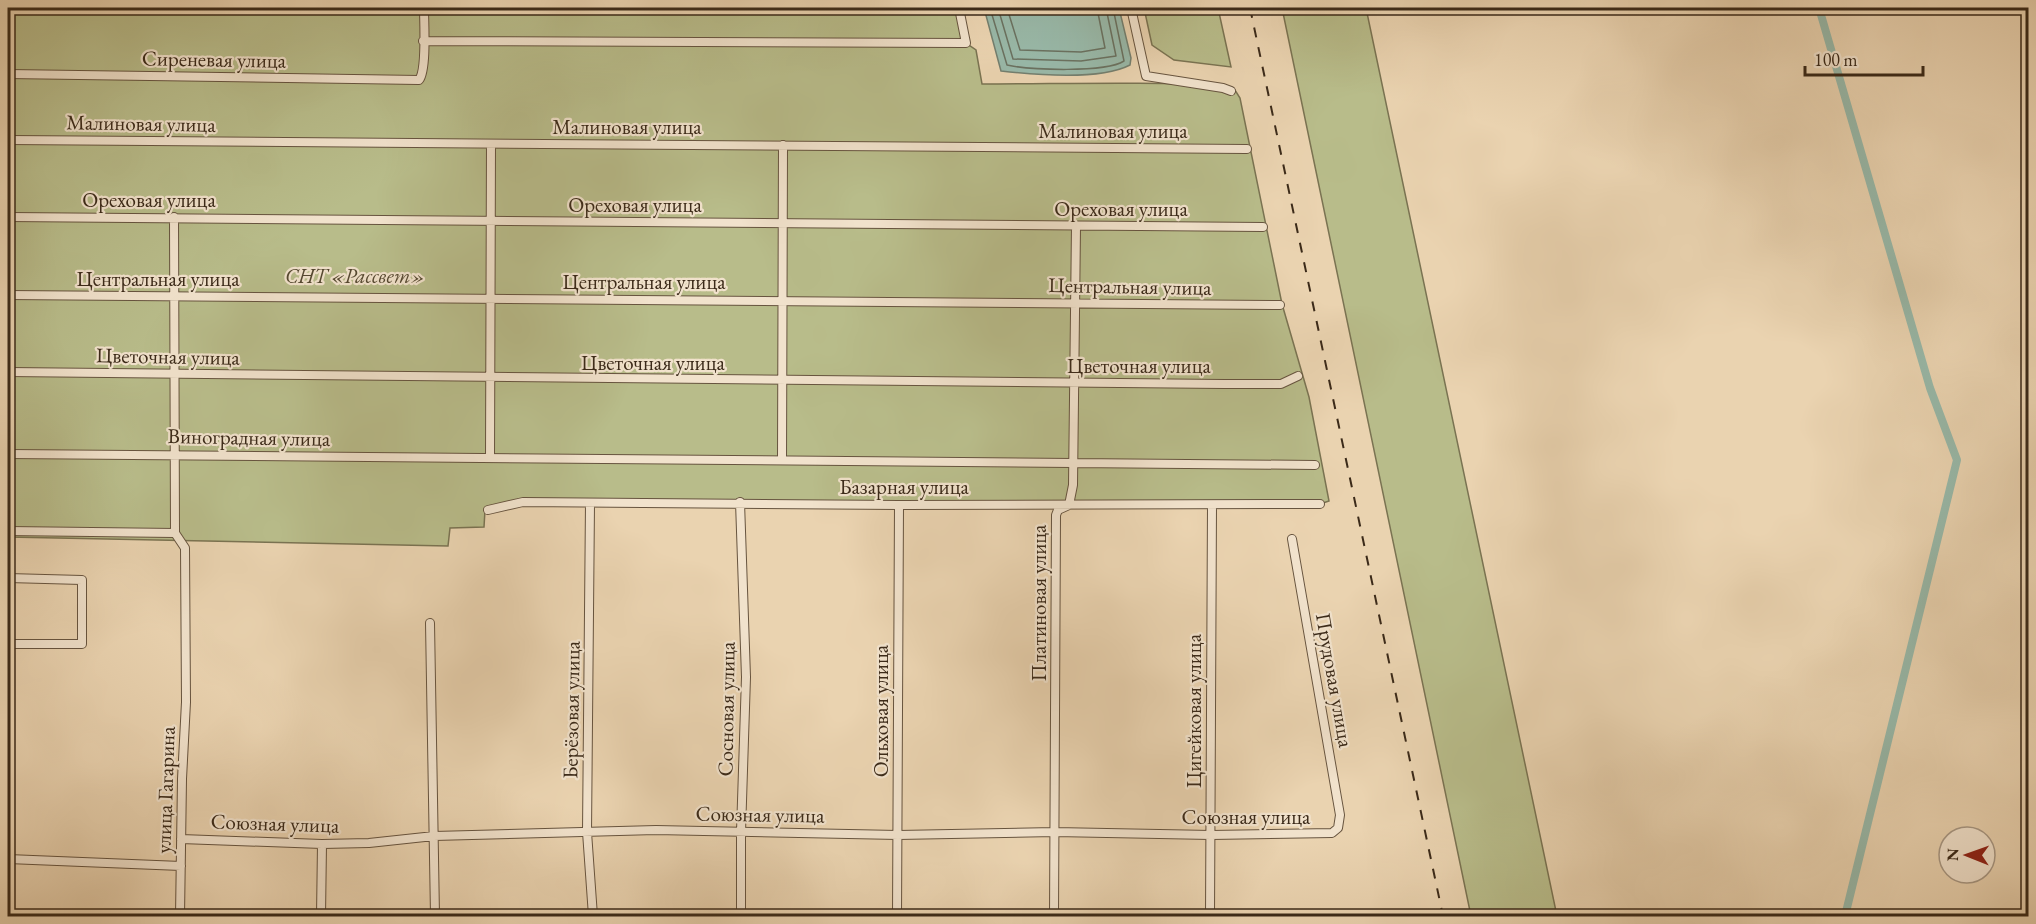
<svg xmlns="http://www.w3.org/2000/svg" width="2036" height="924" font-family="'EB Garamond',serif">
<rect width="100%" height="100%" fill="#ead3b0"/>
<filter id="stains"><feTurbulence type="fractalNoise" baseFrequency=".00333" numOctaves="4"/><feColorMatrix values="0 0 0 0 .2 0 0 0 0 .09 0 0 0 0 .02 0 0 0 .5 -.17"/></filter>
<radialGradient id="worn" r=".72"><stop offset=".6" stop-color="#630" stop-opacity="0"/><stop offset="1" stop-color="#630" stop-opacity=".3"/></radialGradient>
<path fill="#b8bc8a" stroke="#7a7352" stroke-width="1.5" d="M8 8H959L966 43 976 50 982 84C1064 84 1146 81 1227 86L1235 90 1240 98 1282 304 1309 397 1329 501 1320 504 523 502 485 510 484 527 450 528 448 546 8 537Z
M1144 8H1218L1231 67 1174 60 1152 45Z
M1282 8H1366L1557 916H1471Z"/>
<path fill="#98b8a8" stroke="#737f6f" stroke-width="1.5" d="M984 8H1119L1131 58 1130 65C1099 81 1036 75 1001 71Z"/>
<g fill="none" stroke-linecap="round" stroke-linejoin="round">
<path stroke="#6a7160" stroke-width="1.5" d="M990 8 1007 65C1030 70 1105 73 1124 61L1113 8
M998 8 1013 59 1081 61 1116 56 1106 8
M1007 8 1020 50 1081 52 1105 48 1097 8"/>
<path stroke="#98b8a8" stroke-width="8" d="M1819 8 1930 388 1957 460 1845 916"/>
<g stroke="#67543f" stroke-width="10">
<path id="minor" d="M347 8H424
M1131 8 1146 76 1223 88 1231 91
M423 41 966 43 959 8
M8 74 419 80C427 70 424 23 424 8
M8 140 1247 149
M8 217 1263 227
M174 217 175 533 185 548 186 702 182 779 180 916
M8 295 1280 305
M8 372 1224 384H1281L1298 376
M8 454 1315 465
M490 458 491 144
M782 459 783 145
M740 502 746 677 741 832V916
M590 503 587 832 593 916
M488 510 523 502 899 505 1320 504
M8 531 175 533
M8 578 82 580V644H8
M430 623 435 916
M181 839 322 844 369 843 434 836 656 830 898 835 1055 832 1211 835 1332 833 1338 828 1340 815 1292 539
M8 859 181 866
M321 916 322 844
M897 916 899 505
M1054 916 1056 515 1058 510 1069 505 1073 485 1076 226
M1210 916 1212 505"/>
</g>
<use href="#minor" stroke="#f1e2cc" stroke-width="8"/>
<path stroke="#3b2a19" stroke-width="2" stroke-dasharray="10 10" stroke-linecap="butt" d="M1250 8 1443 916"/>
</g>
<g text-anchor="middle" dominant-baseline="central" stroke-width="4.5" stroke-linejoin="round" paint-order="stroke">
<g font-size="21" fill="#3b2a19" stroke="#f1e2cc">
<text transform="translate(214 59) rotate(1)">Сиреневая улица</text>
<text transform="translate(141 123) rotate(1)">Малиновая улица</text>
<text x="627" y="126">Малиновая улица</text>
<text x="1113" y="130">Малиновая улица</text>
<text x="149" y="199">Ореховая улица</text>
<text x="635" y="204">Ореховая улица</text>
<text x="1121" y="208">Ореховая улица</text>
<text x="158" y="278">Центральная улица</text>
<text x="644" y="281">Центральная улица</text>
<text transform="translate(1130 286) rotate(1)">Центральная улица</text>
<text transform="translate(168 356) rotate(1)">Цветочная улица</text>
<text x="653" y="362">Цветочная улица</text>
<text x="1139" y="365">Цветочная улица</text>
<text transform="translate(249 437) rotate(1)">Виноградная улица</text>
<text x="904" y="486">Базарная улица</text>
<text transform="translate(1038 603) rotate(-90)">Платиновая улица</text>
<text transform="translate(1335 680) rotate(80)">Прудовая улица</text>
<text transform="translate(726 709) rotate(-89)">Сосновая улица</text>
<text transform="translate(571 710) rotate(-89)">Берёзовая улица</text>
<text transform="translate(880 711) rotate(-90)">Ольховая улица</text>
<text transform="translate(1193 711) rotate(-90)">Цигейковая улица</text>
<text transform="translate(165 790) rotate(-88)">улица Гагарина</text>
<text transform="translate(760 814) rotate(1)">Союзная улица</text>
<text x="1246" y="816">Союзная улица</text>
<text transform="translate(275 823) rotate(2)">Союзная улица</text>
</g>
<g font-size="21" font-style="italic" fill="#544730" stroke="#f1e2cc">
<text x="355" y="275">СНТ «Рассвет»</text>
</g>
</g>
<rect width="2036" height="924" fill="none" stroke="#ead3b0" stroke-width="30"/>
<rect x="9" y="9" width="2018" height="906" fill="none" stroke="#3b2a19" stroke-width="3"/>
<rect x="15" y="15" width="2006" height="894" fill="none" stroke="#3b2a19" stroke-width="1.5"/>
<g transform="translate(1967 855) rotate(271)"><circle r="28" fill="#f1e2cc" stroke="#a89884" stroke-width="1.5"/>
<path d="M0-4.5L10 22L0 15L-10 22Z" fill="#8f2418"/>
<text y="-9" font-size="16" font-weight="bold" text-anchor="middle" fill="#3b2a19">N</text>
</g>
<path d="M1805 66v9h118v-9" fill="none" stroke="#3b2a19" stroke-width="3"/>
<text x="1814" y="66" font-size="18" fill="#3b2a19" stroke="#f1e2cc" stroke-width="4.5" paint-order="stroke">100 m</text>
<rect width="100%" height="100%" filter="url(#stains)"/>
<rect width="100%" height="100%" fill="url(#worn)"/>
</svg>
